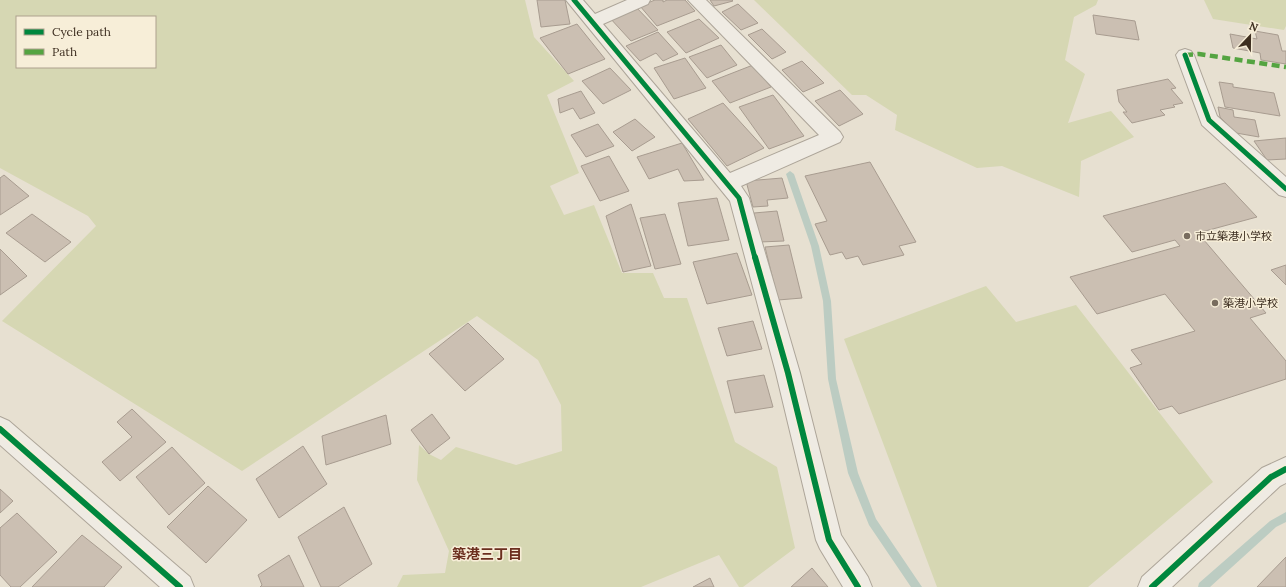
<svg xmlns="http://www.w3.org/2000/svg" width="1286" height="587" font-family="Lora,'Noto Sans JP',serif">
<rect width="100%" height="100%" fill="#e7e0d1"/>
<path fill="#d6d7b3" fill-rule="evenodd" d="M0 0H525L534 37 574 81 547 95 579 173 550 186 564 215 594 205 622 273H653L664 298H687L735 442 777 467 795 548 743 587H739L719 555 641 587H397L403 575 445 573 449 551 417 480 419 445 429 454 441 460 456 447 516 465 562 451 561 405 538 360 477 316 242 471 2 321 96 226 88 216 0 168ZM17 17H155V67H17Z
M754 0H1098L1096 5 1074 17 1065 60 1085 74 1068 123 1111 111 1134 137 1081 161 1079 197 1002 166 977 168 895 130 897 115 866 95H852Z
M1204 0H1286V26L1284 30 1213 19Z
M986 286 1016 322 1076 305 1213 482 1088 587H937L844 339Z"/>
<g fill="none" stroke-linecap="round" stroke-linejoin="round">
<path fill="#bcccc2" fill-rule="evenodd" d="M790 171 794 174 819 246 831 301 836 379 858 473 876 519 922 587H911L869 525 848 473 828 379 823 301 811 246 786 174Z
M1286 512V522L1276 527 1210 587H1198L1199 583 1270 521Z"/>
</g>
<path fill="#cbbfb2" stroke="#a89c90" d="M537 0H565L570 24 541 27Z
M655 0H663V2L667 0H685L695 11 657 26 640 6Z
M710 0H732L733 1 714 6Z
M738 4 758 23 741 30 722 12Z
M635 6 658 30 631 41 609 17Z
M1093 15 1135 21 1139 40 1096 34Z
M699 19 719 38 686 53 667 32Z
M577 24 605 59 568 74 540 38Z
M762 29 786 52 772 59 748 35Z
M1255 31 1278 35 1282 51H1286V64L1261 60 1260 53 1233 48 1230 34 1257 39Z
M658 32 678 54 663 61 656 53 640 61 626 46Z
M721 45 737 65 707 78 689 57Z
M685 58 706 88 674 99 654 68Z
M802 61 824 83 803 92 782 70Z
M753 65 771 87 730 103 712 81Z
M610 68 631 90 603 104 582 81Z
M1168 79 1176 88 1171 89 1183 103 1173 105 1175 107 1160 110 1165 115 1132 123 1123 112H1127L1119 102 1117 90Z
M1219 82 1233 84V87L1274 93 1280 116 1225 107Z
M840 90 863 114 839 126 815 101Z
M581 91 595 113 580 119 573 108 560 113 558 99Z
M773 95 804 136 769 149 739 107Z
M723 103 764 148 727 166 688 119Z
M1218 107 1233 110 1234 117 1255 120 1259 137 1236 133 1220 117Z
M635 119 655 137 632 151 613 132Z
M598 124 614 146 586 157 571 135Z
M1286 138V159L1267 160 1254 141Z
M682 143 704 180 684 181 678 169 649 179 637 157Z
M609 156 629 191 600 201 581 166Z
M870 162 916 242 899 246 904 255 863 265 858 256 846 259 842 252 830 255 815 224 827 221 805 176Z
M4 175 29 196 0 215V178Z
M782 178 788 198 767 200 768 206 753 207 746 181Z
M1225 183 1257 217 1198 233 1266 313 1250 318 1286 361V379L1179 414 1172 406 1159 410 1130 368 1142 364 1131 350 1195 331 1165 294 1097 314 1070 277 1180 246 1175 240 1132 252 1103 216Z
M717 198 729 240 688 246 678 203Z
M631 204 651 266 623 272 606 216Z
M777 211 784 241 760 242 754 213Z
M32 214 71 242 45 262 6 233Z
M665 214 681 264 655 269 640 218Z
M789 245 802 298 778 300 765 247Z
M0 249 27 276 0 295Z
M737 253 752 295 707 304 693 262Z
M1286 265V285L1271 270Z
M753 321 762 349 727 356 718 328Z
M468 323 504 359 465 391 429 354Z
M764 375 773 407 735 413 727 381Z
M132 409 166 442 120 481 102 462 132 437 117 422Z
M432 414 450 438 429 454 411 430Z
M386 415 391 444 326 465 322 436Z
M303 446 327 484 279 518 256 479Z
M172 447 205 483 169 515 136 477Z
M208 486 247 520 206 563 167 527Z
M0 489 13 501 0 513Z
M344 507 372 564 338 587H321L298 537Z
M17 513 57 552 20 587H11L0 575V528Z
M82 535 122 567 104 587H32Z
M289 555 304 587H260L262 585 258 575Z
M1286 557V587H1257Z
M812 568 828 587H791Z
M710 578 714 587H693Z"/>
<g fill="none" stroke-linecap="round" stroke-linejoin="round">
<g stroke="#ada599" stroke-width="2">
<path id="minor" d="M566 0H583L595 14 627 0H650L648 4 603 24 730 173 819 135 688 0H706L840 132 843 137 840 142 741 186 749 198 800 373 841 535 868 577 872 587H843L820 549 816 540 776 373 730 201Z
M1185 49 1191 51 1194 55 1217 116 1286 177V197L1279 195 1202 125 1176 55 1179 51Z
M0 417 9 421 190 577 194 587H160L0 445Z
M1286 457V483L1280 486 1172 587H1138L1142 577 1262 468Z"/>
</g>
<use href="#minor" fill="#efebe3" fill-rule="evenodd"/>
<path stroke="#54a441" stroke-width="4.5" stroke-dasharray="8 4.5" stroke-linecap="butt" d="M1185 55 1199 54 1286 67"/>
<g stroke="#f7eed8" stroke-width="7">
<path id="cycleway-far1" d="M574 0 739 198 755 258
M1185 55 1209 120 1286 189"/>
</g>
<g stroke="#f7eed8" stroke-width="9">
<path id="cycleway" d="M755 257 788 373 829 540 858 587
M0 429 180 587
M1152 587 1271 477 1286 469"/>
</g>
<use href="#cycleway-far1" stroke="#00873e" stroke-width="5"/>
<use href="#cycleway" stroke="#00873e" stroke-width="6"/>
</g>
<g fill="#786c5e" stroke="#f7eed8" stroke-width="1.5">
<circle cx="1187" cy="236" r="4"/>
<circle cx="1215" cy="303" r="4"/>
</g>
<g text-anchor="middle" dominant-baseline="central" stroke-width="3" stroke-linejoin="round" paint-order="stroke">
<g font-size="11" fill="#3d2e20" stroke="#f7eed8" text-anchor="start">
<text x="1195" y="236">市立築港小学校</text>
<text x="1223" y="303">築港小学校</text>
</g>
<g font-size="14" font-weight="bold" fill="#6b2e1e" stroke="#f7eed8">
<text x="487" y="554">築港三丁目</text>
</g>
</g>
<rect x="16" y="16" width="140" height="52" fill="#f7eed8" stroke="#ada18e"/>
<rect x="24" y="29" width="20" height="6" fill="#00873e" stroke="#ada18e"/>
<text x="52" y="36" font-size="12" fill="#3d2e20">Cycle path</text>
<rect x="24" y="49" width="20" height="6" fill="#54a441" stroke="#ada18e"/>
<text x="52" y="56" font-size="12" fill="#3d2e20">Path</text>
<g transform="translate(1250 36) rotate(22)" stroke="#f7eed8" stroke-width="3" paint-order="stroke">
<path d="M0-3L7 15L0 10L-7 15Z" fill="#3d2e20"/>
<text y="-6" font-size="11" font-weight="bold" text-anchor="middle" fill="#3d2e20">N</text>
</g>
</svg>
